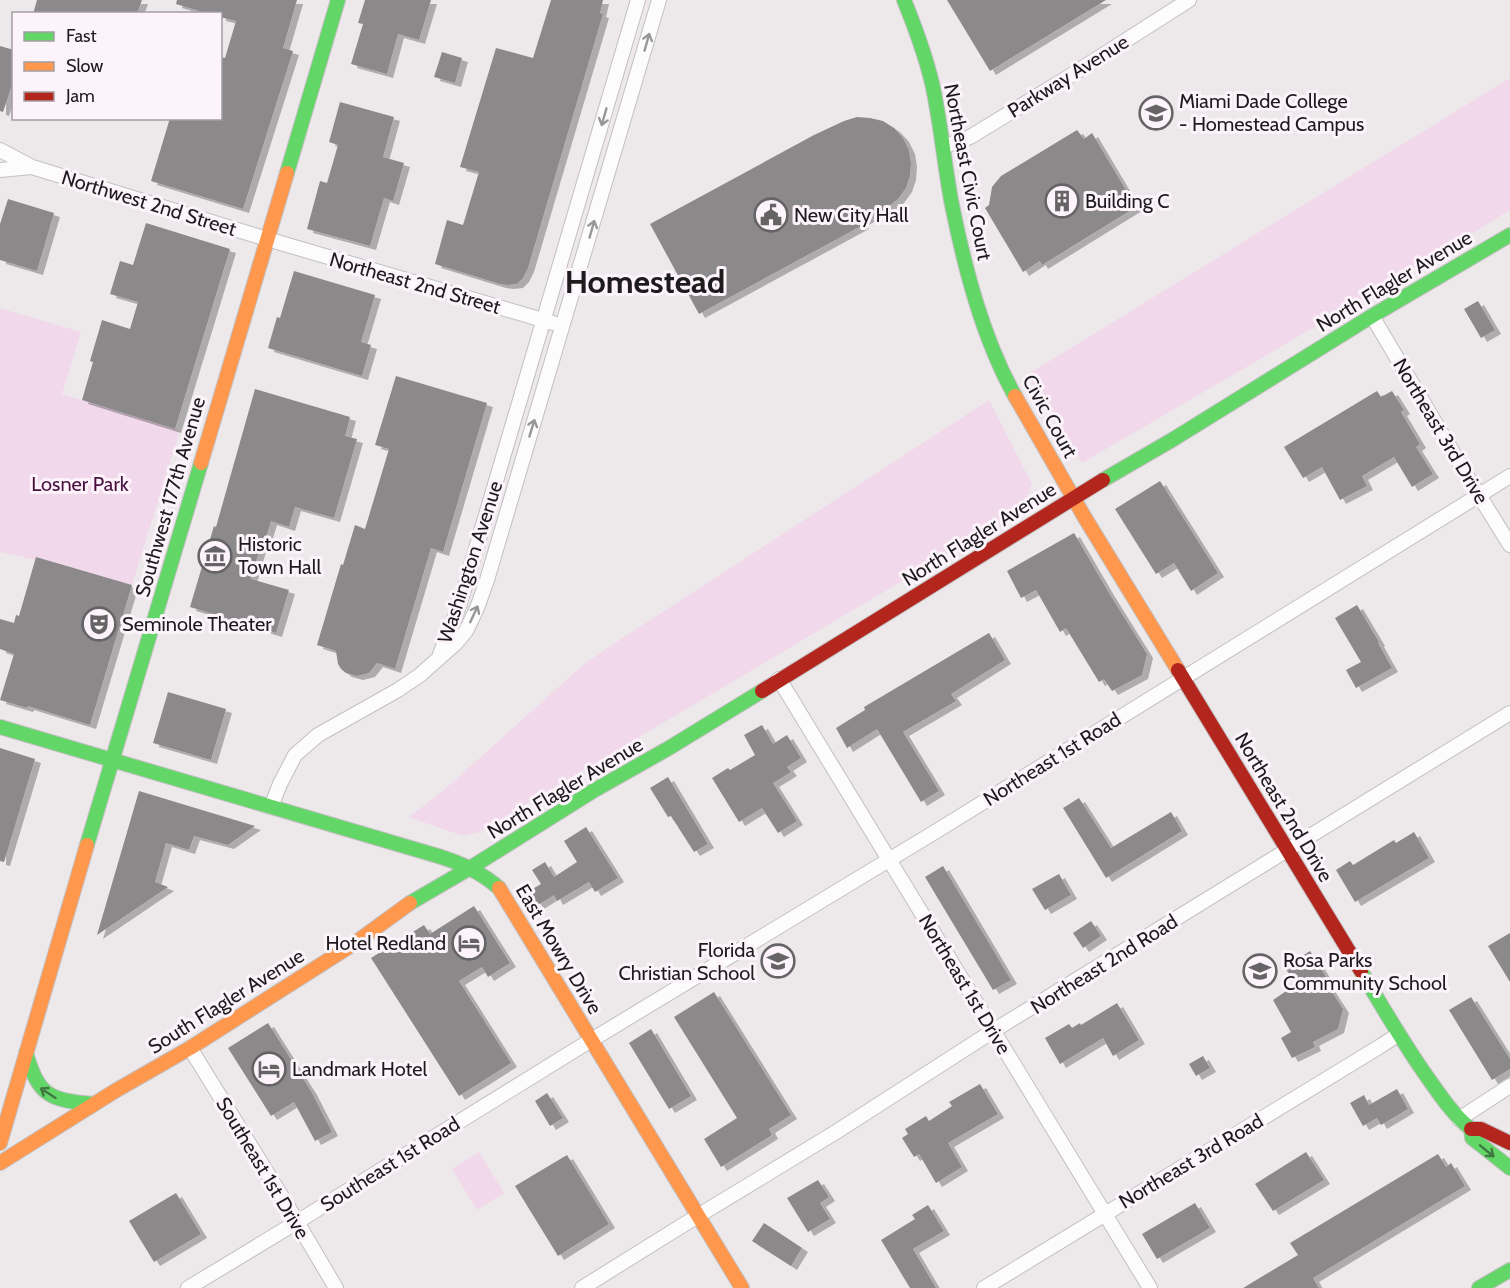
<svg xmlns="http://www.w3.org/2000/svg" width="1510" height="1288" font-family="Cabin,sans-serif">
<defs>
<filter id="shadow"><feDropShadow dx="6" dy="4" stdDeviation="0" flood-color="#0004"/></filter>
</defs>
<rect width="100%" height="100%" fill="#ede9eb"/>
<path fill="#f1d8ea" d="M1510 78V210L1436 256 1082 463 1027 375Z
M0 308 81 332 62 394 180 430 132 585 37 557 36 560 0 552Z
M989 400 1032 484 1022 510 479 832 463 836 409 817 443 791 584 664 621 639Z
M479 1152 504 1193 477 1210 452 1169Z"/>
<path fill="#8c898b" filter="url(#shadow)" d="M37 0H142L137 14H33Z
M177 0H297L283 48 293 51 243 209 151 181 170 118H220V57L225 58 236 21 220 17V14H209L176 4Z
M365 0H431L419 40 398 34 387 74 351 64 363 24 358 23Z
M551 0H603L600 13 603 14 528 268 523 278 517 284 508 285 500 284 435 264 447 220 463 225 479 172 460 167 496 48 533 58Z
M947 0H1106L990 71Z
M0 46 14 50V79L3 112 0 111Z
M442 52 462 58 455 83 434 77Z
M340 102 394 117 383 157 404 163 393 201 384 198 370 246 307 229 320 181 327 183 338 145 329 142Z
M857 117 870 118 883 121 894 128 903 138 909 150 911 163 910 176 906 188 898 199 888 207 861 222 863 225 699 314 650 224 814 135 844 121Z
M1077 130 1084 139 1092 133 1136 207 1042 265 1040 261 1023 272 985 208 989 205 992 187 1001 176Z
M8 199 54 213 37 271 0 260V224Z
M146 223 230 249 175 429 82 400 93 362 90 361 102 320 130 329 138 302 110 294 120 261 133 265Z
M294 271 375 295 361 342 371 345 362 376 268 348 277 317 280 318Z
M1478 301 1495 330 1481 338 1464 309Z
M396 376 487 403 443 552 431 548 395 669 377 663 369 673 357 676 346 673 341 669 338 664 336 651 317 645 341 564 343 565 355 525 365 529 389 449 375 445Z
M255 389 350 417 345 436 357 439 334 518 295 507 289 527 271 521 265 541H262L251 579 289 590 276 633 190 607 214 526 216 527Z
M1377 391 1381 397 1392 391 1404 410 1401 412 1420 444 1416 447 1433 474 1412 487 1394 457 1362 476 1367 486 1340 500 1322 467 1303 478 1284 447Z
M1160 481 1218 573 1191 591 1174 563 1156 574 1115 509Z
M1074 533 1109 593 1147 654 1142 675 1112 691 1104 679 1099 682 1066 628 1060 632 1036 590 1021 598 1007 571Z
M36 557 132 585 90 725 28 706 27 708 0 700 14 654 0 649V619L14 623 16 615 19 616Z
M1357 605 1379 642 1378 643 1392 668 1356 688 1346 670 1361 662 1335 618Z
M989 633 1005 660 951 694 956 701 903 732 939 791 921 802 877 729 847 748 836 728 865 710 864 707Z
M168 692 226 709 211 760 153 743Z
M762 725 773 744 787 735 801 758 787 767 791 772 773 783 797 821 778 833 762 808 739 822 712 778 728 768 730 770 755 755 744 735Z
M0 748 35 759 4 862 0 861Z
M668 777 708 844 694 852 671 816 668 817 650 788Z
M139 791 255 826 228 845 194 836 189 850 166 843 155 882 168 887 97 935Z
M1079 798 1111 848 1171 812 1182 831 1106 878 1063 808Z
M586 827 618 878 595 892 589 882 557 901 554 895 538 905 529 891 541 884 532 870 545 862 554 877 577 862 564 841Z
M1414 832 1429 858 1355 902 1336 870 1350 861 1353 865 1394 840 1396 843Z
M943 866 1011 980 993 990 925 877Z
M1059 874 1071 895 1045 910 1032 889Z
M474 906 510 963 488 977 482 967 459 981 511 1063 459 1096 371 958 424 925 430 934Z
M1091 921 1101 936 1083 948 1073 933Z
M1510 933V982L1488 946Z
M1310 951 1331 985 1328 986 1343 1009 1338 1029 1313 1042 1315 1047 1292 1058 1281 1038 1291 1032 1273 1000 1295 985 1285 967Z
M714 992 791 1115 769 1129 772 1135 721 1167 704 1139 737 1118 674 1017Z
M1471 997 1510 1059V1069L1492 1080 1449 1010Z
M1117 1003 1139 1040 1113 1056 1103 1038 1060 1064 1045 1038 1069 1024 1072 1028 1080 1023 1081 1025Z
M268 1023 311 1091 332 1132 315 1141 294 1102 271 1116 228 1048Z
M651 1029 691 1096 669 1109 629 1043Z
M1203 1056 1210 1068 1196 1076 1189 1064Z
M980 1084 998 1114 948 1143 962 1167 936 1183 919 1154 914 1157 902 1138 908 1134 905 1129 926 1116 929 1121 952 1106 949 1102Z
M1397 1089 1408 1109 1381 1125 1377 1118 1363 1126 1350 1103 1364 1095 1369 1105Z
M547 1093 563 1118 550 1126 535 1101Z
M1306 1152 1324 1180 1273 1211 1255 1184Z
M1438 1154 1446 1167 1451 1163 1465 1186 1313 1278 1319 1288H1243L1298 1255 1290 1243Z
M567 1155 609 1224 558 1256 515 1186Z
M818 1180 829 1197 820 1203 830 1219 808 1232 787 1198Z
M176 1193 201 1234 154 1262 129 1221Z
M1195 1203 1210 1228 1157 1259 1142 1234Z
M928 1205 944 1231 913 1249 936 1288H910L881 1240 915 1219 912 1215Z
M764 1223 802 1248 791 1266 752 1241Z"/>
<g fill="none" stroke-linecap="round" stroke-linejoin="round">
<g stroke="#c3bfc1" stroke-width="16">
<path id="street" d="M943 147 970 137 1070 76 1189 0
M0 150 32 167 267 239 553 323
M0 170 32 167
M1372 316 1467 476 1510 545
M439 657 460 603 638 0
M779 679 1150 1288
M271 807 280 784 295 755 318 735 398 690 420 675 456 643 466 631 477 608 487 580 659 0
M190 1048 287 1205 336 1288
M1459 1119 1510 1086
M188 1288 297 1222 575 1050 935 832 1510 476
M582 1288 683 1225 836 1132 993 1031 1510 713
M984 1288 1379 1047 1399 1034"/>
</g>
<g stroke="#c3bfc1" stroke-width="16">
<path id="fast" d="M904 0C915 27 925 54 932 83 941 123 944 164 952 205 965 269 983 339 1015 396
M287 173 338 0
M1103 480 1172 440 1372 316 1510 235
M0 727 438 856C461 863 481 872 499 888
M87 845 201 463
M410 903 470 868 593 791 669 748 762 691
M1361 971C1381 1005 1401 1039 1423 1071 1438 1092 1451 1113 1471 1129L1472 1138 1510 1168
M26 1053C39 1097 50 1100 94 1104
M1479 1288 1510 1270"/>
</g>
<g stroke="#c3bfc1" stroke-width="16">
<path id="slow" d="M1015 396 1085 518 1178 670
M201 463 287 173
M499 888 742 1288
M0 1143 87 845
M0 1163 115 1091 190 1048 355 943 410 903"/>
</g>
<g stroke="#c3bfc1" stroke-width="16">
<path id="jam" d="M1178 670 1361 971
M762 691 1103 480
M1471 1129H1481L1510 1143"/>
</g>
<use href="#street" stroke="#fcfcfc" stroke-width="14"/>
<use href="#fast" stroke="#63d668" stroke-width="14"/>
<use href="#slow" stroke="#ff974d" stroke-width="14"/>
<use href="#jam" stroke="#b3261e" stroke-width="14"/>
</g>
<defs><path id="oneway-shaft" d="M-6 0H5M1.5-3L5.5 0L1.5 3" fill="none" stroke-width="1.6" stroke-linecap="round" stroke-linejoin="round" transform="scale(1.5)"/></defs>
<g stroke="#989798">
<use href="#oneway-shaft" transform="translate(647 42) rotate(-74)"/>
<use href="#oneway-shaft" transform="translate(604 117) rotate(106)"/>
<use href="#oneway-shaft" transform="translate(592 229) rotate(-74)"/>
<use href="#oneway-shaft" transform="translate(532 428) rotate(-73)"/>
<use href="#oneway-shaft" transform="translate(474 614) rotate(-65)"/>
</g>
<g stroke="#407842">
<use href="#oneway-shaft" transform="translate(48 1093) rotate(-147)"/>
<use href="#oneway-shaft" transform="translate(1487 1151) rotate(39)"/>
</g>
<defs>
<g id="university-ring" transform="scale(1.725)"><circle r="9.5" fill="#fcf4fa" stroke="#666365" stroke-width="1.5"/><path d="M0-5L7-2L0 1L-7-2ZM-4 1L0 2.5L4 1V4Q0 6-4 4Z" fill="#666365"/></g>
<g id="building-ring" transform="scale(1.725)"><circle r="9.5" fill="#fcf4fa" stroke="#666365" stroke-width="1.5"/><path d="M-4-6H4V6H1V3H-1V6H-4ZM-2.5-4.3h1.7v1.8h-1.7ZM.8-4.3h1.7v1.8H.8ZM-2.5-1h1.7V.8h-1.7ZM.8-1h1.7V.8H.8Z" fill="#666365"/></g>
<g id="civic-ring" transform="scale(1.725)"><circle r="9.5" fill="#fcf4fa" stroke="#666365" stroke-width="1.5"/><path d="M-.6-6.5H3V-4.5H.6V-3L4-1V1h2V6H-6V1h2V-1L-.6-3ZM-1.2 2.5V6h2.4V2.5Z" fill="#666365"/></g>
<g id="museum-ring" transform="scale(1.725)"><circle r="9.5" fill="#fcf4fa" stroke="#666365" stroke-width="1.5"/><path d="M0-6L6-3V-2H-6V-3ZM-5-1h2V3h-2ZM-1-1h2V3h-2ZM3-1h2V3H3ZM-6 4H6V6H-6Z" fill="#666365"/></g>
<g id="theatre-ring" transform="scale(1.725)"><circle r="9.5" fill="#fcf4fa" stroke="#666365" stroke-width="1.5"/><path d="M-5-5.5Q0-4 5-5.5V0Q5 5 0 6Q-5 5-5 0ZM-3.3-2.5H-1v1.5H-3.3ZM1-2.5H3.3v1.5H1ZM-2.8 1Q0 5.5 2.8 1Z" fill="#666365"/></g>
<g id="hotel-ring" transform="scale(1.725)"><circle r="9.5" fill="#fcf4fa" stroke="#666365" stroke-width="1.5"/><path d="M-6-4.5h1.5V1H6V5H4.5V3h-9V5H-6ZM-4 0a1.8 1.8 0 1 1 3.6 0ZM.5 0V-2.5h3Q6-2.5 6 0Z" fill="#666365"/></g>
<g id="school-ring" transform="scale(1.725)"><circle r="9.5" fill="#fcf4fa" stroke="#666365" stroke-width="1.5"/><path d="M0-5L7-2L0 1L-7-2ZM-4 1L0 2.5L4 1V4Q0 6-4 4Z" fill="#666365"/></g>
</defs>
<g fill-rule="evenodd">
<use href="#university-ring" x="1156" y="113"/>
<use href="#building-ring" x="1062" y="201"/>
<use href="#civic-ring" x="771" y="215"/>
<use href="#museum-ring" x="215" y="556"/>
<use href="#theatre-ring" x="99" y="624"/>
<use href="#hotel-ring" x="469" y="943"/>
<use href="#school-ring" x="778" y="961"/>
<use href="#school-ring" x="1260" y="971"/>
<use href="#hotel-ring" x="269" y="1069"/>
</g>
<g text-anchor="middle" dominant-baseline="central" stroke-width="6" stroke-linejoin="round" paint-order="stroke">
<g font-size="20" fill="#1e1b1d" stroke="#fcf4fa">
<text transform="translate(1068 76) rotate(-32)">Parkway Avenue</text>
<text transform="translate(968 172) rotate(79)">Northeast Civic Court</text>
<text transform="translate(149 203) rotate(17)">Northwest 2nd Street</text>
<text transform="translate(1394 281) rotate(-31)">North Flagler Avenue</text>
<text transform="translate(415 283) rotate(16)">Northeast 2nd Street</text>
<text transform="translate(1050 416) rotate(61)">Civic Court</text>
<text transform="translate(1441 431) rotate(59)">Northeast 3rd Drive</text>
<text transform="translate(170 497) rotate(-74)">Southwest 177th Avenue</text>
<text transform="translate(979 534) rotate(-32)">North Flagler Avenue</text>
<text transform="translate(470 562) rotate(-72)">Washington Avenue</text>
<text transform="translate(1052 759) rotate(-32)">Northeast 1st Road</text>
<text transform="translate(565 788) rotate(-31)">North Flagler Avenue</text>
<text transform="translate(1284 807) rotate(59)">Northeast 2nd Drive</text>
<text transform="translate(559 949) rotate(59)">East Mowry Drive</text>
<text transform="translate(1104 964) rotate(-32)">Northeast 2nd Road</text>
<text transform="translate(965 984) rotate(59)">Northeast 1st Drive</text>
<text transform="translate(226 1001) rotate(-32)">South Flagler Avenue</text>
<text transform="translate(1191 1161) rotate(-31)">Northeast 3rd Road</text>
<text transform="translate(390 1164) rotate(-32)">Southeast 1st Road</text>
<text transform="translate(263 1168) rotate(59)">Southeast 1st Drive</text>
</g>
<g font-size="20" fill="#1e1b1d" stroke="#fcf4fa" text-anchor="start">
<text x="1179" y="101">Miami Dade College<tspan x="1179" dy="23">- Homestead Campus</tspan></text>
<text x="1085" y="201">Building C</text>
<text x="794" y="215">New City Hall</text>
<text x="238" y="544">Historic<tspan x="238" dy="23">Town Hall</tspan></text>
<text x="122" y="624">Seminole Theater</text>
<text x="446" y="943" text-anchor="end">Hotel Redland</text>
<text x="755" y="950" text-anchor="end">Florida<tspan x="755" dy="23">Christian School</tspan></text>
<text x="1283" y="960">Rosa Parks<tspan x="1283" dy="23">Community School</tspan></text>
<text x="292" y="1069">Landmark Hotel</text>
</g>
<g font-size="20" fill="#4a1040" stroke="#fcf4fa">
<text x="80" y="484">Losner Park</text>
</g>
<g font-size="32" font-weight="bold" fill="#1e1b1d" stroke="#fcf4fa">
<text x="645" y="281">Homestead</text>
</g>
</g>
<rect x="12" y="12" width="210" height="108" fill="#fcf4fa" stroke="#a39da2" stroke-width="1.5"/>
<rect x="24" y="32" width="30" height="9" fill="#63d668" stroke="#a39da2" stroke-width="1.5"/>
<text x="66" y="42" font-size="18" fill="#1e1b1d">Fast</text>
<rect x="24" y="62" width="30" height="9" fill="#ff974d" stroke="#a39da2" stroke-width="1.5"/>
<text x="66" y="72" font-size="18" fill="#1e1b1d">Slow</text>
<rect x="24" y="92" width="30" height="9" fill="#b3261e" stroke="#a39da2" stroke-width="1.5"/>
<text x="66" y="102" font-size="18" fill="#1e1b1d">Jam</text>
</svg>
